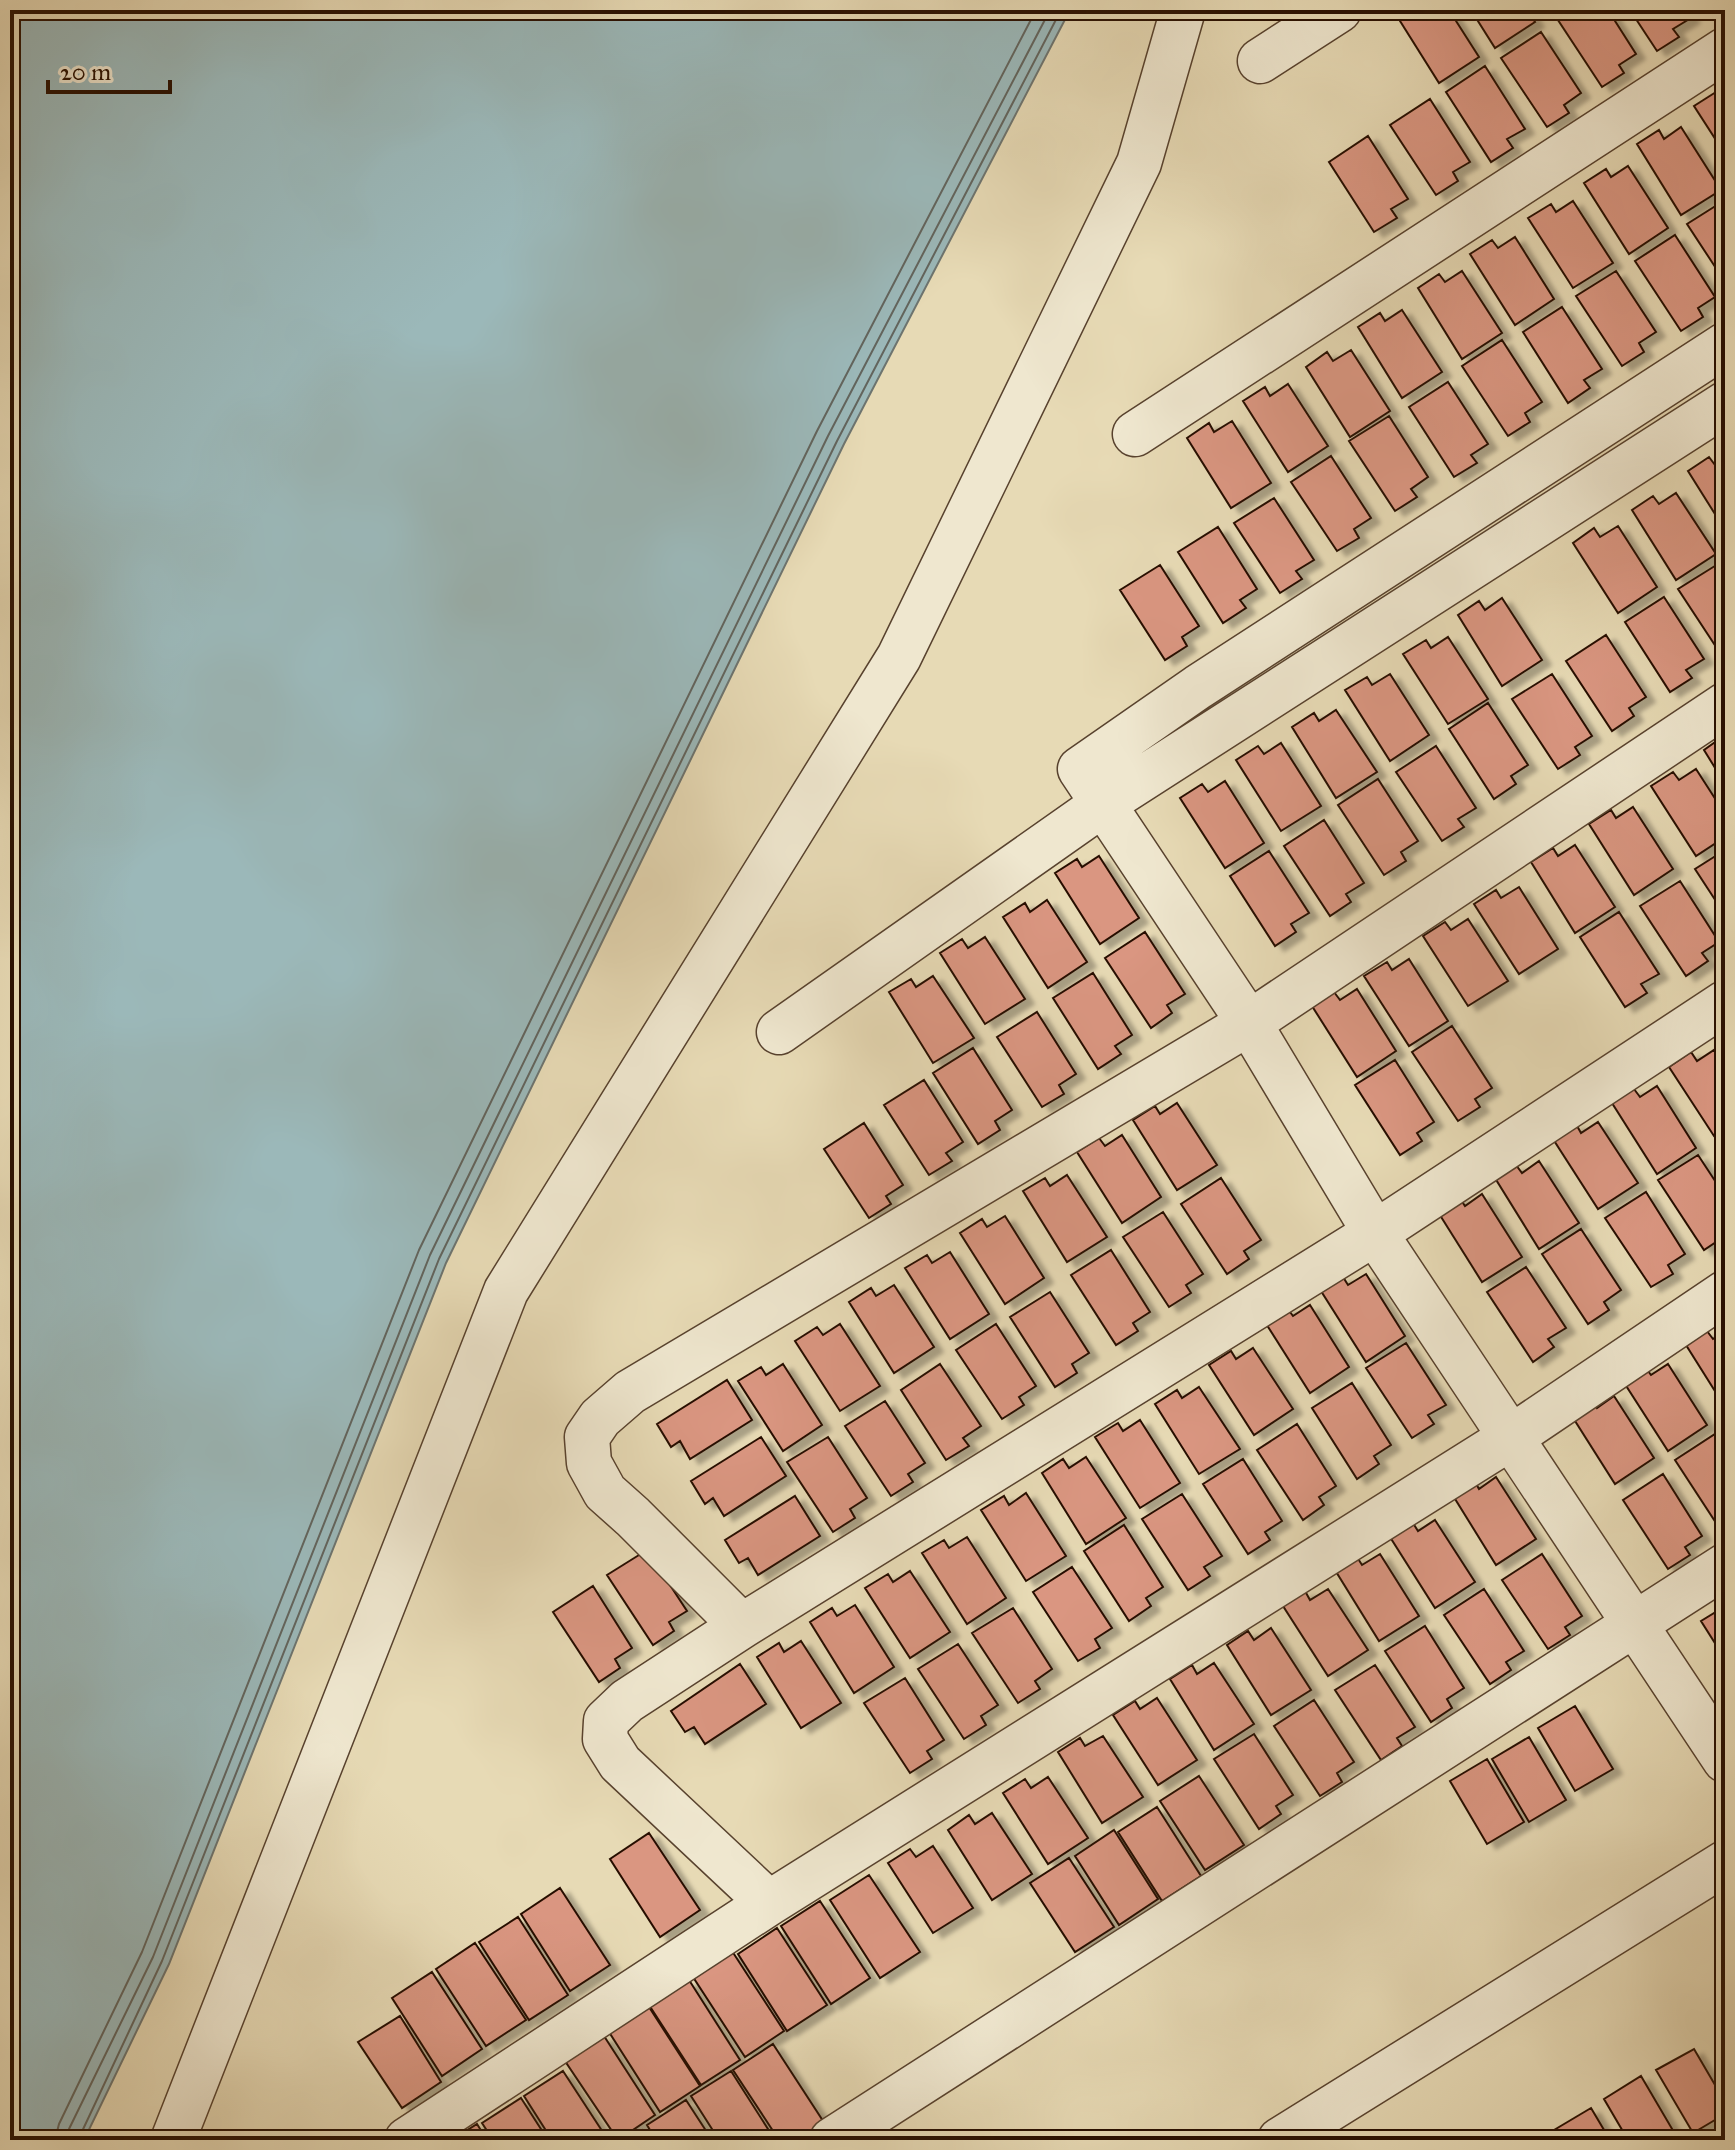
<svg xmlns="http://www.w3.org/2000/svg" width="1735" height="2150" font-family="'IM FELL Great Primer',serif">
<defs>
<filter id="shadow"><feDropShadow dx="9" dy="5" stdDeviation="2" flood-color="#0004"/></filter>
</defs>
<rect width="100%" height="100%" fill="#e7dab5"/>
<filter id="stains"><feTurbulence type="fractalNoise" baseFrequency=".0025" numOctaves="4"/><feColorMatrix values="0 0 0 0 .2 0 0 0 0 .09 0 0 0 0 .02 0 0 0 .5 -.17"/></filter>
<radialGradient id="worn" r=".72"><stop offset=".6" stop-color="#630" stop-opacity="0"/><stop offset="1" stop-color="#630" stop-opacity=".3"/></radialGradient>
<path fill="#9bb8b9" stroke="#6d746f" stroke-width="2" d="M10 10H1070L844 444 446 1263 169 1964 84 2140H10Z"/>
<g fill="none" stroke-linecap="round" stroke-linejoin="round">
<path stroke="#62645d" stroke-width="2" d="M55 2140 59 2124 142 1952 419 1250 817 431 1036 10
M68 2140 69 2129 153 1957 430 1255 828 436 1050 10
M78 2140 162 1961 439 1259 837 441 1061 10"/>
</g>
<path fill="#da9681" stroke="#280f01" stroke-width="2" filter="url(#shadow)" d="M1399 10H1449L1479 57 1439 83 1395 13Z
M1471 10H1527L1535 22 1495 48Z
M1568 10H1608L1636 54 1619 65 1624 73 1602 87 1556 17Z
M1630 10H1686L1691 18 1673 29 1679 37 1657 51Z
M1541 32 1581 93 1564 105 1569 113 1547 127 1501 58Z
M1485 66 1525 129 1507 139 1513 148 1491 162 1446 92Z
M1716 92 1722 100 1725 98V154L1694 106Z
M1430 99 1470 162 1453 172 1458 181 1436 195 1390 125Z
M1681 127 1721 190 1681 215 1637 144 1659 130 1664 139Z
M1368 136 1408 199 1391 209 1397 218 1374 232 1329 162Z
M1628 166 1668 228 1629 254 1584 183 1606 169 1611 177Z
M1725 200V282L1687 224Z
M1573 201 1613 263 1573 288 1528 218 1551 204 1556 212Z
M1675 235 1715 297 1698 308 1703 317 1681 331 1635 261Z
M1515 237 1554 299 1515 325 1470 254 1492 240 1498 248Z
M1462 271 1502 333 1462 359 1418 288 1439 274 1445 282Z
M1616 271 1656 332 1639 343 1644 352 1622 366 1576 296Z
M1562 307 1602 369 1584 380 1590 388 1568 403 1523 332Z
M1402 310 1442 372 1402 398 1358 327 1380 313 1385 321Z
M1502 340 1542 402 1525 413 1530 422 1508 436 1462 366Z
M1351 350 1390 411 1350 437 1306 367 1327 352 1333 361Z
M1448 382 1488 444 1471 455 1477 463 1454 477 1409 407Z
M1288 384 1328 446 1288 472 1243 401 1265 387 1270 396Z
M1389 416 1428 477 1411 489 1417 497 1395 511 1349 441Z
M1232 421 1271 483 1231 508 1187 438 1209 423 1214 432Z
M1331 456 1371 518 1354 529 1359 538 1337 551 1291 482Z
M1709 457 1715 465 1725 459V530L1688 471Z
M1676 493 1716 554 1676 580 1632 510 1653 496 1659 504Z
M1274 498 1314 560 1296 571 1302 579 1280 593 1234 523Z
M1618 526 1657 587 1618 613 1573 543 1594 528 1600 537Z
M1218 527 1257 589 1240 600 1246 608 1223 623 1178 552Z
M1718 564 1725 575 1724 659 1678 589Z
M1160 565 1199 626 1182 637 1187 646 1165 660 1120 590Z
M1664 597 1704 659 1686 670 1692 678 1670 692 1625 622Z
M1502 598 1542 660 1502 686 1458 615 1479 601 1485 610Z
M1606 635 1646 697 1629 708 1634 716 1612 731 1566 661Z
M1448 637 1488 699 1448 724 1403 654 1426 640 1431 648Z
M1390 674 1429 735 1390 761 1345 690 1367 677 1372 685Z
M1552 674 1592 736 1575 747 1580 755 1558 769 1512 699Z
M1488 703 1528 765 1511 776 1516 784 1494 799 1449 729Z
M1336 710 1377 772 1336 798 1292 727 1314 713 1319 721Z
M1725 735V784L1704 750Z
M1281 743 1321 806 1281 831 1236 760 1258 746 1264 754Z
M1436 746 1476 808 1458 819 1464 827 1442 841 1396 772Z
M1696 769 1725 814V837L1696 856 1651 786 1673 772 1679 780Z
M1378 779 1418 841 1401 852 1406 861 1384 875 1338 805Z
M1225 781 1264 843 1225 868 1180 798 1202 784 1208 792Z
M1633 807 1673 869 1634 895 1589 824 1611 810 1616 818Z
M1324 820 1364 883 1346 894 1351 902 1330 916 1284 846Z
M1575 845 1615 907 1575 933 1531 862 1553 848 1558 856Z
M1725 850V915L1695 869Z
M1269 851 1309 913 1291 924 1296 932 1275 946 1230 876Z
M1099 856 1139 918 1100 944 1055 873 1077 859 1082 867Z
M1680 881 1719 942 1702 953 1708 961 1686 976 1640 906Z
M1519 887 1558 949 1519 974 1474 904 1496 890 1501 898Z
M1047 900 1087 962 1048 988 1003 917 1025 903 1030 912Z
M1619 912 1659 974 1641 984 1647 993 1625 1007 1580 937Z
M1468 919 1508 981 1468 1006 1423 936 1445 922 1451 930Z
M1145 932 1185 994 1167 1005 1172 1013 1151 1028 1105 958Z
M985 937 1025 999 985 1024 940 953 962 939 968 948Z
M1409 959 1448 1021 1409 1046 1364 976 1387 962 1392 970Z
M1093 973 1132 1035 1115 1046 1121 1054 1098 1069 1053 998Z
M933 976 974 1038 933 1063 889 992 911 979 916 987Z
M1357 989 1396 1051 1357 1077 1312 1006 1334 992 1340 1000Z
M1037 1012 1076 1074 1059 1085 1064 1094 1042 1107 997 1037Z
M1452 1026 1492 1088 1475 1099 1480 1107 1458 1121 1412 1052Z
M973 1048 1012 1110 995 1121 1000 1130 978 1144 933 1073Z
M1714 1050 1725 1067V1129L1714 1136 1669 1067 1691 1052 1697 1061Z
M1395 1060 1434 1122 1417 1133 1422 1141 1400 1155 1355 1085Z
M924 1080 963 1142 946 1153 952 1161 929 1175 884 1105Z
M1657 1086 1696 1148 1657 1174 1612 1103 1634 1089 1640 1097Z
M1177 1103 1217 1165 1177 1190 1133 1120 1155 1106 1160 1114Z
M1598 1122 1638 1183 1598 1209 1553 1139 1576 1124 1581 1133Z
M864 1123 903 1185 886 1196 891 1204 869 1218 824 1149Z
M1122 1135 1161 1197 1122 1223 1077 1152 1099 1138 1105 1146Z
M1698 1155 1725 1196V1225L1721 1227 1725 1236 1704 1250 1658 1180Z
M1539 1161 1579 1223 1539 1249 1495 1178 1516 1165 1522 1173Z
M1067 1175 1107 1237 1067 1262 1023 1191 1045 1178 1050 1186Z
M1221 1178 1261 1240 1244 1251 1249 1259 1227 1274 1181 1204Z
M1646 1192 1685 1254 1668 1265 1673 1274 1651 1287 1605 1218Z
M1482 1194 1522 1257 1482 1282 1438 1212 1459 1197 1465 1206Z
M1163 1212 1203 1274 1186 1285 1191 1293 1169 1307 1123 1237Z
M1005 1216 1044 1278 1005 1304 960 1233 982 1219 987 1227Z
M1581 1229 1621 1290 1604 1302 1609 1310 1588 1324 1542 1254Z
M1111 1250 1150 1312 1133 1323 1138 1331 1116 1345 1071 1275Z
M950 1252 989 1314 950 1339 905 1268 927 1255 932 1263Z
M1526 1267 1566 1328 1548 1339 1554 1347 1533 1362 1487 1292Z
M1366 1274 1405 1336 1366 1362 1321 1291 1343 1277 1348 1285Z
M894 1285 934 1347 894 1373 849 1302 871 1288 876 1296Z
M1050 1292 1089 1353 1072 1364 1077 1373 1055 1387 1010 1317Z
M1310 1305 1349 1367 1310 1393 1265 1322 1287 1308 1293 1316Z
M840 1324 880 1386 840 1411 795 1341 817 1327 823 1335Z
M996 1324 1036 1386 1019 1397 1024 1405 1002 1419 956 1350Z
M1707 1331 1713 1339 1725 1331V1407L1686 1345Z
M1406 1343 1446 1405 1428 1415 1434 1424 1412 1438 1366 1368Z
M1253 1348 1293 1409 1254 1435 1209 1365 1231 1351 1236 1359Z
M783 1364 822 1425 783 1451 738 1381 761 1367 766 1375Z
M940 1364 981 1426 963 1438 969 1446 946 1460 901 1390Z
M1668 1364 1707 1425 1668 1451 1623 1381 1645 1367 1651 1375Z
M727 1380 752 1420 690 1459 680 1441 671 1447 657 1424Z
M1352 1383 1391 1445 1374 1456 1379 1464 1357 1479 1312 1408Z
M1199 1387 1240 1449 1199 1474 1155 1404 1177 1390 1182 1398Z
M1614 1396 1654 1458 1615 1484 1570 1413 1592 1399 1597 1408Z
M885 1401 925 1463 908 1474 913 1482 891 1496 845 1426Z
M1140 1420 1180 1483 1140 1508 1095 1437 1118 1423 1123 1431Z
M1297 1424 1336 1486 1319 1497 1324 1505 1303 1520 1257 1450Z
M1715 1434 1725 1450V1526L1720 1529 1675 1460Z
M761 1437 786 1476 724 1516 713 1498 705 1504 691 1481Z
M828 1437 867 1498 850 1509 855 1518 833 1532 787 1462Z
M1086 1457 1126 1518 1086 1544 1042 1473 1063 1459 1069 1468Z
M1243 1459 1282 1521 1265 1532 1270 1540 1248 1554 1203 1484Z
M1663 1474 1702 1536 1685 1547 1690 1555 1668 1569 1623 1500Z
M1496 1477 1536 1539 1496 1565 1452 1494 1474 1480 1479 1489Z
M1026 1493 1066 1556 1026 1581 981 1510 1004 1496 1009 1505Z
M1182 1494 1222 1556 1204 1567 1210 1576 1188 1590 1142 1519Z
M795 1496 820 1536 758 1575 748 1558 739 1563 725 1540Z
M1435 1520 1475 1582 1435 1608 1390 1537 1413 1523 1418 1531Z
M1124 1525 1163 1587 1146 1598 1151 1606 1129 1621 1084 1551Z
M967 1537 1006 1598 967 1624 922 1553 944 1540 949 1548Z
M647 1550 687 1611 669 1622 674 1631 653 1645 607 1575Z
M1380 1554 1419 1616 1379 1641 1335 1570 1357 1557 1362 1565Z
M1542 1554 1582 1616 1565 1627 1570 1635 1548 1649 1502 1580Z
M1072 1567 1112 1628 1095 1639 1100 1648 1078 1661 1033 1592Z
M910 1571 950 1632 910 1658 865 1588 888 1574 893 1582Z
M593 1586 632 1648 615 1659 620 1668 599 1682 553 1612Z
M1328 1589 1368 1650 1328 1676 1283 1606 1305 1591 1310 1600Z
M1484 1589 1524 1651 1506 1662 1511 1670 1490 1684 1444 1615Z
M855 1605 894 1667 854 1693 810 1622 832 1608 837 1616Z
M1724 1607 1725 1609V1659L1701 1621Z
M1013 1608 1052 1669 1035 1681 1040 1689 1018 1703 972 1633Z
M1425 1626 1464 1688 1447 1699 1452 1708 1431 1722 1385 1651Z
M1271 1628 1311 1690 1271 1715 1227 1645 1248 1631 1254 1640Z
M801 1641 841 1703 801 1728 757 1657 779 1643 784 1652Z
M958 1644 998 1705 981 1716 986 1725 964 1739 918 1669Z
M1214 1663 1254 1724 1214 1750 1170 1679 1192 1665 1197 1674Z
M740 1664 766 1704 705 1744 694 1727 685 1732 671 1711Z
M1375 1665 1415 1727 1397 1738 1402 1746 1381 1760 1335 1690Z
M905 1678 944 1740 927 1751 932 1759 910 1773 864 1703Z
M1157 1698 1197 1760 1158 1785 1113 1715 1135 1701 1140 1709Z
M1314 1700 1354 1762 1337 1773 1342 1782 1320 1796 1274 1726Z
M1575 1706 1613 1769 1575 1791 1538 1728Z
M1254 1734 1293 1795 1276 1806 1281 1814 1259 1829 1214 1759Z
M1103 1736 1143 1797 1102 1823 1058 1752 1080 1738 1085 1746Z
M1529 1737 1566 1800 1529 1822 1492 1759Z
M1487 1759 1524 1822 1487 1844 1450 1781Z
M1199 1776 1244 1845 1205 1870 1160 1801Z
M1048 1777 1088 1838 1048 1864 1003 1793 1025 1779 1031 1788Z
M1157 1807 1201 1876 1162 1901 1118 1832Z
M992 1813 1032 1874 992 1900 948 1830 969 1815 975 1824Z
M1114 1830 1158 1899 1119 1925 1075 1856Z
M649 1833 700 1910 660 1937 610 1859Z
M933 1846 973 1908 933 1933 888 1863 910 1849 916 1857Z
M1069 1858 1114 1927 1075 1952 1030 1883Z
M869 1875 920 1952 880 1978 830 1900Z
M560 1888 610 1965 570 1991 521 1914Z
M820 1901 870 1978 831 2004 781 1926Z
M518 1917 568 1995 529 2020 479 1942Z
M777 1928 827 2005 787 2031 738 1954Z
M475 1943 526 2020 486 2046 436 1969Z
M732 1951 784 2031 745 2057 693 1977Z
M432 1972 482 2049 442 2076 392 1998Z
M689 1980 740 2060 701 2085 649 2005Z
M649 2007 700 2086 660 2112 609 2032Z
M400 2016 441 2082 402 2108 358 2042Z
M604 2036 655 2115 618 2140 565 2061Z
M773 2044 825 2124 800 2140H779L733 2070Z
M1694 2049 1725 2102V2114L1693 2133 1656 2070Z
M563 2071 608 2140H552L524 2096Z
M731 2071 775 2140H719L691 2096Z
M1641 2076 1678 2139 1677 2140H1628L1604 2099Z
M521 2098 548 2140H493L482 2123Z
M686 2100 712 2140H656L647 2125Z
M1591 2108 1610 2140H1560L1554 2130Z
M477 2124 487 2140H452Z
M642 2130 649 2140H626Z"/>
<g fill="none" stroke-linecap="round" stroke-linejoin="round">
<g stroke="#58422e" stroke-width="47">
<path id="street" d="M1260 61 1339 10
M1725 345 1198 687 1080 769 1249 1023 1375 1233 1725 1760
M1135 434 1725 50
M779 1032 1103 804 1725 404
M742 1626 633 1517 605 1492 589 1463 587 1437 600 1418 630 1392 1249 1023 1725 705
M769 1903 620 1763 605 1739 606 1721 627 1701 742 1626 1375 1233 1725 1003
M173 2140 506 1291 899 657 1139 163 1183 10
M407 2140 769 1903 1510 1438 1725 1293
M832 2140 1725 1566
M1280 2140 1725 1863"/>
</g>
<use href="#street" stroke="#efe7cf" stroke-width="44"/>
</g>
<rect width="1735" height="2150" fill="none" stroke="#e7dab5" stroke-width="40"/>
<rect x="12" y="12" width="1711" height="2126" fill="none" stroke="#280f01" stroke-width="4"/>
<rect x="20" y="20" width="1695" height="2110" fill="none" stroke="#280f01" stroke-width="2"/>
<path d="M48 80v12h122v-12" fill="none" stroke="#280f01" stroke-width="4"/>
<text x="60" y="80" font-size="24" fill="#280f01" stroke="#efe7cf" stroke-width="6" paint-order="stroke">20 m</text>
<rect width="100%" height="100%" filter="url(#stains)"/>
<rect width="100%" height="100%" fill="url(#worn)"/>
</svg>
